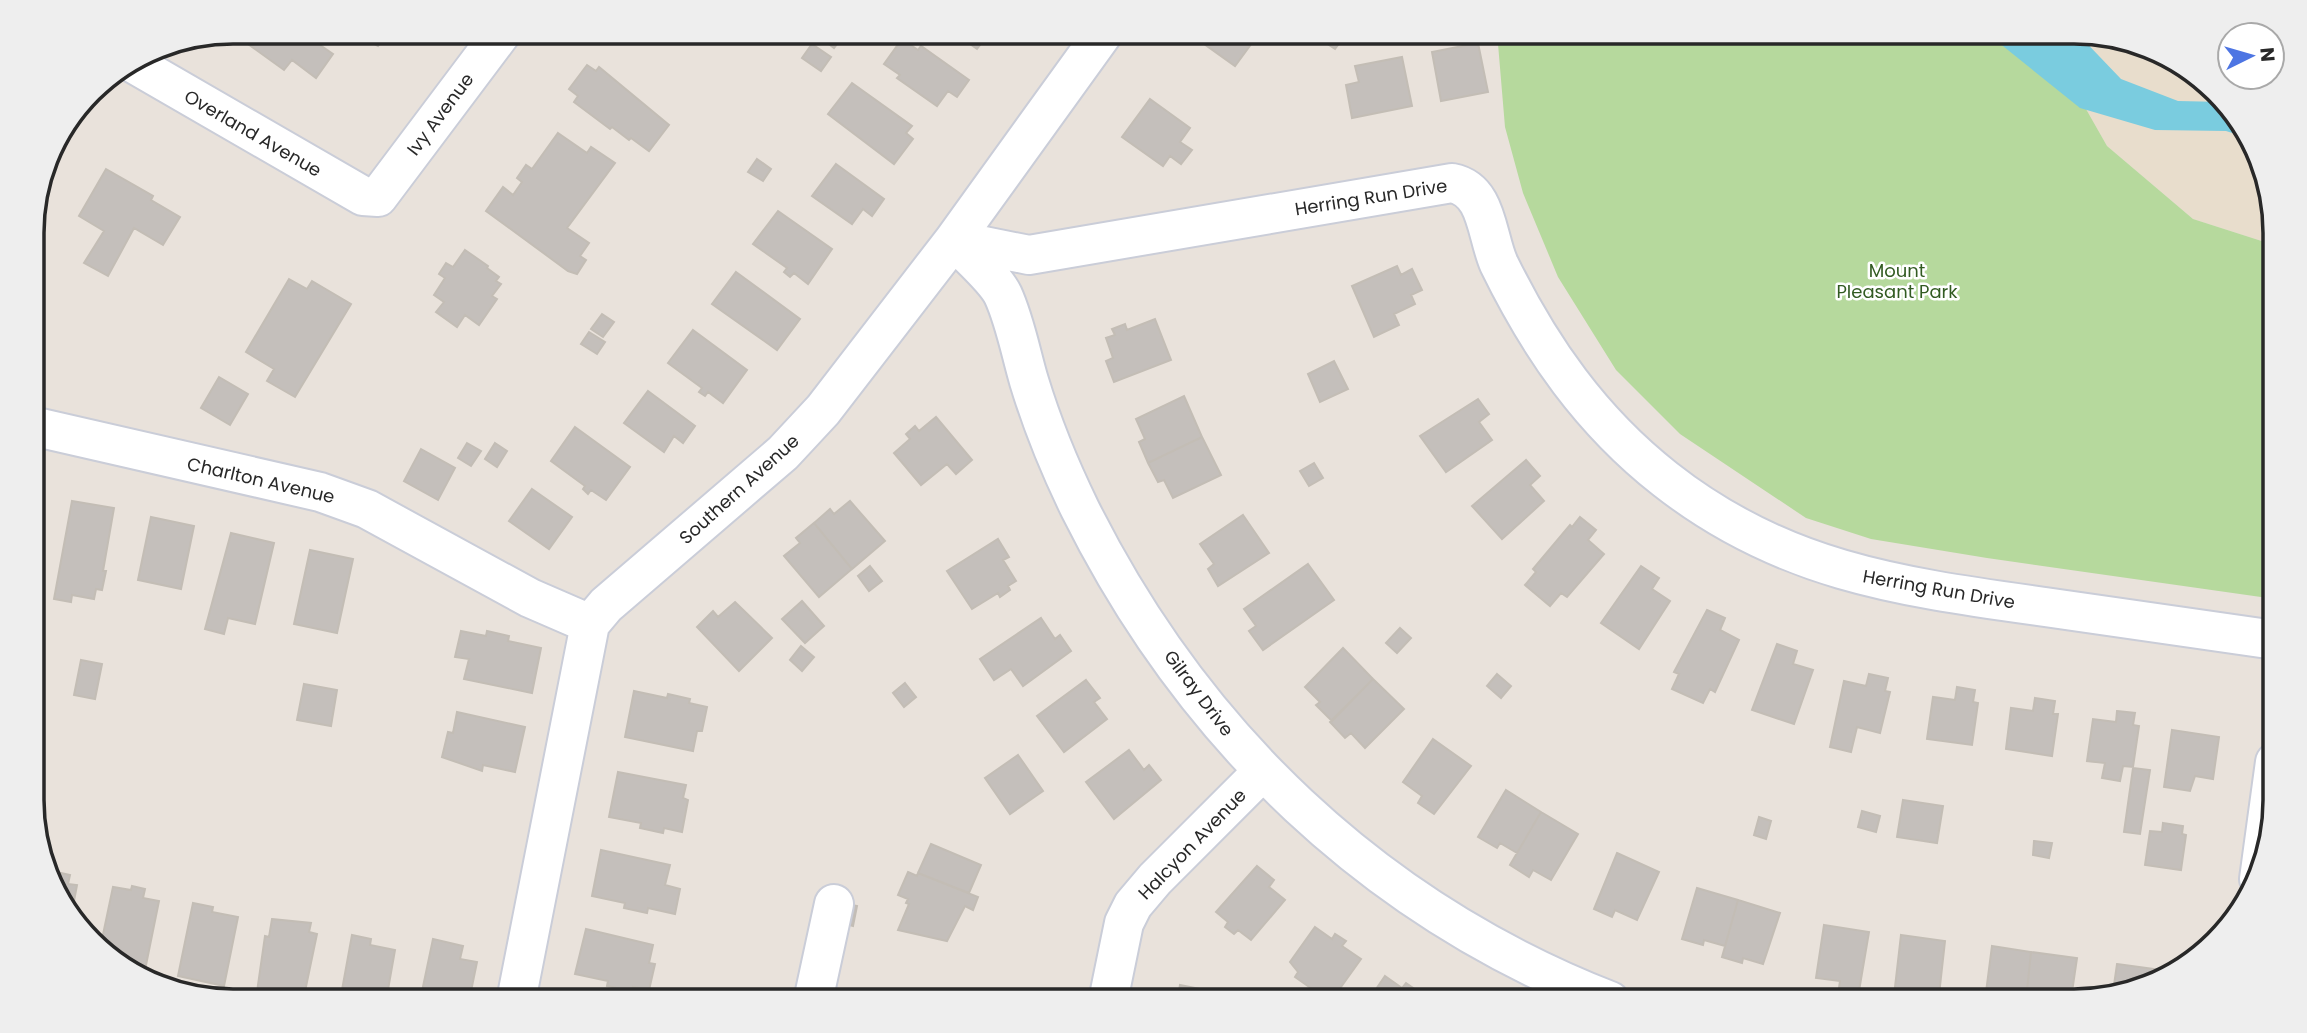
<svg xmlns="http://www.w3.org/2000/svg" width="2307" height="1033" font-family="Poppins,sans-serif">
<rect width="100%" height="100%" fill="#e9e2db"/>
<path fill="#e8ddcc" d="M2074 32 2152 47 2234 111 2274 207V245L2193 219 2107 146 2061 65Z"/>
<path fill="#b6d99d" d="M1497 32H2049L2061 65 2107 146 2193 219 2274 245 2275 599 1987 558 1871 539 1806 518 1680 434 1616 370 1558 277 1523 193 1505 127Z"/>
<path fill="#7accdf" d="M1990 32H2076L2121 79 2178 101 2223 102 2234 111 2245 137 2226 131 2155 130 2080 108 1993 38Z"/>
<path fill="#c4bfbb" stroke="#c3bdb5" stroke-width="2" d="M246 32H301L333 54 316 78 292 60 284 70 241 39Z
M352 32H388L378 46Z
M818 32H846L834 48 816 34Z
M953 32H990L977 49Z
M1197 32H1260L1235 66 1193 36Z
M1321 32H1344L1347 33 1335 49 1317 37Z
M902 39 918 50 921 46 969 80 957 97 948 91 937 106 897 78 900 75 884 64Z
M1478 43 1488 92 1441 101 1432 52Z
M812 44 831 57 821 71 802 58Z
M1402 57 1412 106 1352 118 1346 85 1359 82 1355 66Z
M587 65 596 71 599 67 669 125 649 151 631 138 629 140 612 127 610 129 574 102 578 96 569 89Z
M852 83 912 126 906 133 913 139 894 164 828 114Z
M1150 99 1190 128 1180 142 1192 150 1181 164 1170 156 1163 166 1122 137Z
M558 133 587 153 591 147 615 163 567 228 589 243 580 256 586 260 577 274 568 271 486 211 503 187 513 195 522 182 517 178 526 165 532 169Z
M757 159 771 169 763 181 748 172Z
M836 164 884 199 872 216 863 209 852 224 812 196Z
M106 169 153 196 151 200 180 217 163 245 134 228 108 276 84 263 104 231 79 216Z
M778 211 832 249 808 284 794 273 790 277 784 272 787 268 753 244Z
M465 250 488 266 487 268 499 277 496 281 501 284 492 296 497 299 479 325 465 315 457 327 436 312 444 302 434 295 445 278 439 274 446 263 453 267Z
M1397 266 1401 275 1412 269 1422 290 1411 295 1415 304 1394 314 1399 325 1374 337 1352 286Z
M32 269 40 273 32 288Z
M736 272 800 319 777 350 712 304Z
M289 279 307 289 312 281 351 304 295 397 267 381 274 369 246 352Z
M602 314 614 322 603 337 591 329Z
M1155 319 1171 360 1114 382 1106 361 1113 358 1106 338 1115 335 1112 329 1125 324 1127 330Z
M693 330 747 370 723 403 708 392 705 396 699 392 702 388 668 363Z
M589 332 605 342 597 354 581 344Z
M1334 361 1348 389 1320 402 1308 374Z
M219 377 248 394 230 425 201 408Z
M648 391 695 426 683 443 674 436 664 452 624 423Z
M1184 396 1202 437 1148 463 1139 442 1145 439 1136 419Z
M1478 399 1489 414 1479 422 1492 440 1446 472 1420 436Z
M936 417 972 460 956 474 947 464 921 485 894 453 910 439 906 434 915 426 919 431Z
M575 427 630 467 606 500 591 490 588 494 583 489 585 486 551 461Z
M1202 437 1221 475 1173 498 1164 480 1158 482 1148 463Z
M467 443 481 451 471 466 458 458Z
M495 443 507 451 497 467 485 459Z
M421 449 455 468 438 500 404 481Z
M1526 460 1540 476 1530 485 1544 501 1502 539 1472 506Z
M1314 463 1323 478 1309 486 1300 471Z
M532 489 572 517 549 549 509 521Z
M72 501 114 508 103 571H106L102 590 96 589 94 599 72 595 71 602 54 599Z
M850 501 885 541 852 569 814 523 830 509 834 514Z
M1243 515 1269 553 1218 586 1208 569 1214 564 1200 544Z
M151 517 194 526 181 589 138 580Z
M1580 517 1596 530 1588 540 1604 554 1567 597 1561 593 1550 606 1525 585 1536 572 1533 569 1570 525 1572 527Z
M814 523 852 569 819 597 784 556 800 543 796 538Z
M231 533 274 543 255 624 228 618 224 634 205 629Z
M998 539 1009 557 1003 560 1016 581 1008 586 1010 590 1000 597 998 593 972 609 947 571Z
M310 550 353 559 337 633 294 624Z
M1308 564 1334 600 1263 650 1249 631 1256 626 1244 609Z
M870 566 882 581 869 591 858 576Z
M1641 566 1659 578 1652 589 1670 601 1639 649 1601 623Z
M802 601 824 626 805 643 782 619Z
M735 602 772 638 739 671 697 627 713 611 718 617Z
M1707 610 1725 618 1720 630 1739 640 1715 692 1710 689 1703 703 1672 689 1679 674 1674 672Z
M1041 618 1055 639 1060 635 1071 651 1023 686 1011 669 994 680 980 659Z
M1400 628 1411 638 1397 653 1386 643Z
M461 631 486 636 487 631 509 636 508 641 541 648 532 693 464 679 469 659 455 657Z
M1777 644 1797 651 1793 664 1813 670 1794 724 1752 710Z
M801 646 814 657 802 671 790 660Z
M1343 648 1373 679 1332 721 1316 705 1320 702 1305 687Z
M81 660 102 664 95 699 74 695Z
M1497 674 1511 686 1501 698 1487 686Z
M1869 674 1888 678 1885 691 1890 692 1880 733 1857 727 1851 752 1830 747 1844 681 1866 686Z
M1373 679 1404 709 1365 748 1351 733 1345 738 1330 722Z
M1086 680 1100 698 1094 702 1107 719 1064 752 1037 716Z
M905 683 916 697 904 707 893 693Z
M304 684 337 690 331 726 297 720Z
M1957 687 1975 690 1973 702 1978 703 1972 745 1927 739 1933 697 1955 700Z
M634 691 667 698 668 694 690 699 689 703 707 707 702 731H697L693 751 625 737Z
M2035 698 2055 701 2053 714H2058L2052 756 2006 749 2011 708 2033 711Z
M2117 711 2135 713 2133 725 2139 726 2133 767 2123 766 2120 781 2102 778 2105 763 2087 761 2093 719 2116 722Z
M457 712 525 727 515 772 483 765 482 771 442 757 448 732 453 733Z
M2172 730 2219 737 2213 779 2195 776 2190 791 2164 787Z
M1433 739 1471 766 1434 814 1418 803 1422 796 1403 782Z
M1129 750 1144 770 1149 765 1161 780 1114 819 1086 782Z
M1018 755 1043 791 1010 814 985 778Z
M2133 768 2150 770 2140 834 2124 832Z
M618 772 686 785 683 798 688 800 682 832 664 828 663 833 640 828 641 823 609 817Z
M1506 790 1541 812 1517 853 1500 843 1497 848 1478 837Z
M1903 800 1943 806 1937 843 1897 837Z
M1862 811 1880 816 1876 832 1858 827Z
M1541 812 1578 834 1551 880 1533 870 1529 877 1510 865Z
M1759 817 1771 821 1766 839 1754 835Z
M2163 823 2183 826 2182 834 2186 835 2181 870 2145 865 2150 831 2162 832Z
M2034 841 2052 843 2049 858 2033 855Z
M931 844 981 865 969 893 918 873Z
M601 850 670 865 665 885 680 889 675 914 648 908 647 913 624 908 625 903 592 896Z
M1617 853 1659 872 1637 920 1615 910 1612 917 1594 909Z
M1257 866 1274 880 1269 887 1285 900 1251 940 1238 930 1234 934 1225 927 1228 922 1216 912Z
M52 871 70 875 68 884 77 885 71 917Z
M908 872 917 876 918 873 978 897 973 910 965 906 947 941 898 930 909 904 906 903 908 899 898 895Z
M132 886 145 889 143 898 159 901 145 970 130 967 101 944 113 887 131 890Z
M1697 888 1738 900 1725 946 1704 940 1703 945 1682 939Z
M1738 900 1780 913 1763 964 1743 958 1742 963 1722 957Z
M193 903 213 907 212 912 238 917 224 986 178 976Z
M843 903 857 906 853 926 839 922Z
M272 919 311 923 309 932 317 934 303 1001 257 992 265 936 269 937Z
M1824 925 1869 932 1859 991 1839 988 1840 981 1816 978Z
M1315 927 1332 939 1335 934 1346 941 1342 946 1361 959 1336 994 1333 992 1328 1000 1295 977 1298 972 1290 962Z
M586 929 653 945 649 963 655 964 649 990 633 987 632 991 607 986 608 981 575 974Z
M352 935 371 939 370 945 395 950 386 1001H340Z
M1901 935 1945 941 1939 995 1917 992V999L1894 996Z
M433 939 463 946 460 959 477 962 469 1001H420Z
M1992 946 2031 952 2026 1000 2007 997V1001L1985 1000Z
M2031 952 2077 958 2072 992 2079 993 2078 1001 2026 1000Z
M2117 964 2162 970 2161 976 2113 992Z
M1385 976 1402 988 1406 983 1416 990 1412 995 1421 1001H1368Z
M1180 985 1235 996 1234 1001H1177Z"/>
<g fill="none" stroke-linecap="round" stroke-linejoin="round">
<g stroke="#cacdd8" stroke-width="42">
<path id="minor" d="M131 62 363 196 378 197 502 32
M954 240 1029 255 1452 183C1488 190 1486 235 1499 264 1540 348 1591 421 1665 479 1783 572 1902 587 2045 607 2122 618 2198 629 2275 640
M954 240C967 255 995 278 1003 295 1015 321 1021 354 1029 381 1042 424 1060 468 1080 509 1193 736 1374 909 1610 1001
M32 426 320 492 367 509 530 598 590 624
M2259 879 2275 762
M516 1001 590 624 606 605 783 453 823 410 954 240 1104 32
M813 1001 834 904
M1108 1001 1124 923 1133 905 1155 879 1262 772"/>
</g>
<use href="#minor" stroke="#fff" stroke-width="38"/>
</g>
<g text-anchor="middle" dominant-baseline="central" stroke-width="5" stroke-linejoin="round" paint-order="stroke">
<g font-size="18" fill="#282828" stroke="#fff">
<text transform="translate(440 114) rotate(-53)">Ivy Avenue</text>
<text transform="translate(253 133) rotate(30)">Overland Avenue</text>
<text transform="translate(1371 197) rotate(-9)">Herring Run Drive</text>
<text transform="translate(261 480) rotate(13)">Charlton Avenue</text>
<text transform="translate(739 489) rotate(-42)">Southern Avenue</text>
<text transform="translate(1939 589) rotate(10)">Herring Run Drive</text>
<text transform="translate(1199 693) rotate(53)">Gilray Drive</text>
<text transform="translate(1192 844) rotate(-46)">Halcyon Avenue</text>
</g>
<g font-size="18" fill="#325b22" stroke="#fff">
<text x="1897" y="270">Mount<tspan x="1897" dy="21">Pleasant Park</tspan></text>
</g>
</g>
<path d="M0 0H2307V1033H0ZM233 44H2074A189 189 0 0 1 2263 233V800A189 189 0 0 1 2074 989H233A189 189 0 0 1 44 800V233A189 189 0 0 1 233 44Z" fill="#eee" fill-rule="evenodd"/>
<path fill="none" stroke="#282828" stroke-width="3.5" d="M233 44H2074A189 189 0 0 1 2263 233V800A189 189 0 0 1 2074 989H233A189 189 0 0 1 44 800V233A189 189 0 0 1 233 44Z"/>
<g transform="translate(2251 56) rotate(85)"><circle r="33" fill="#ffffff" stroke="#a9a9a9" stroke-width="2"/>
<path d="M0-5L12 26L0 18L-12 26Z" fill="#4d75e3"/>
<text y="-10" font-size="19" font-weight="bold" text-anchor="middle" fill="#282828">N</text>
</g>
</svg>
